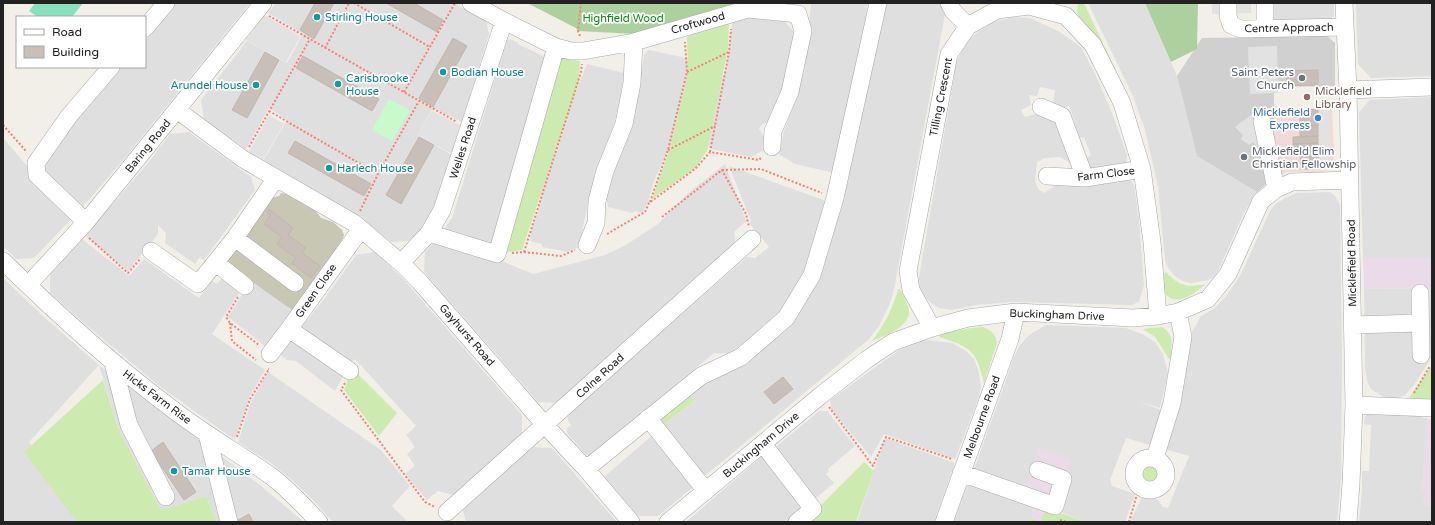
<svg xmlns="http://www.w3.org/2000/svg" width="1435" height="525" font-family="'Varela Round',sans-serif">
<rect width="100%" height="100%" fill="#f2efe9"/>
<path fill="#e0dfdf" d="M169 3H250L124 159 80 210 38 164 119 67H145V39Z
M276 3H453L486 20 489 34 462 122 433 108 417 135 452 155 437 201 423 227 409 241 392 242 355 216 262 163 287 120 269 108 246 149 204 119 201 100 247 41 287 63 303 34 268 13Z
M811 3H868L845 135 834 173 795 164 777 153 780 150 784 131 800 87 806 60Z
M877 3H944L945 14 894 290 890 303 879 326 868 340 706 475H698L661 427 694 401 688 392 800 304Z
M1088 3H1145L1177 76 1197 156 1257 192 1245 211 1218 271 1213 278 1208 280 1191 283 1183 281 1175 276 1169 269 1165 261 1158 186 1145 130 1133 96Z
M1274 3H1334V16L1327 23 1274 24Z
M1356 3H1432V76L1371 78 1358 64Z
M750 16 785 22 794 32 784 87 769 122 762 124 759 129 766 139 764 150 751 157 711 149 707 145 716 96 726 69 732 24 737 17Z
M1013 17 1030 18 1060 32 1081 47 1095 74 1112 113 1127 155 1126 164 1087 171 1083 161 1091 155 1084 137 1078 139 1071 128 1076 126 1069 106 1061 109 1053 104 1055 90 1040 87 1037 96 1029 95 1031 105 1021 110 1025 117 1044 112 1053 117 1073 165 1060 157 1045 158 1037 162 1035 181 1038 189 1044 193 1058 184 1129 178 1134 185 1139 220 1144 285 1139 302 1131 305 1012 302 976 305 952 310 939 308 931 303 925 297 920 288 919 278 924 248 957 61 963 49 970 39 978 32 992 23Z
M510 39 518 43V44L549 59 493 246 441 233 452 218 507 40Z
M649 50 696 60 678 129 654 181 648 202 642 213 634 211 633 213 608 207 606 195 640 78 644 55Z
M587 64 624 73 619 108 588 203 579 247 568 252 542 247V244L530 241 531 230 539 209 543 184 559 144 567 113Z
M1432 97V258H1363L1359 112 1370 100Z
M189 132 251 177 255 190 204 260 200 257 195 264 165 243 166 233 158 225V234L128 271 85 236 148 163 170 134Z
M3 138 57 201 75 215 34 258 16 259 3 246Z
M725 164 746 221 734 232 736 246 559 403 538 402 424 272 425 252 438 238 484 254 533 274 605 255 626 245 658 224 687 194Z
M729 166 829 202 814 255 784 313 737 354 714 353 592 454 586 455 567 433V428L571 425 568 420 567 414 747 257 755 258 769 247 750 224 751 221Z
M1330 192 1335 196 1340 205 1342 359 1341 478 1337 522H1130L1142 497 1158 500 1163 507 1168 508 1189 456 1204 460 1164 449 1192 332 1201 316 1215 308 1227 295 1241 274 1270 211 1276 204 1285 198 1297 193Z
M82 239 129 276 144 259 199 298 212 281 217 284 223 277 241 290 212 334 265 370 250 396 235 440 158 385 85 324 50 293V274Z
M375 252 405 281 522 415V436L453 495 438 491 427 500 405 474 415 466 407 454 415 447 406 435 416 426 355 359 350 363 299 330 321 303 356 255Z
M3 278 45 318 99 365 256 482 304 522H217L206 496 161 510 118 428 99 365 29 442 93 522H3Z
M251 280 292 310 275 334 287 341 294 339 344 375 335 391 296 361 287 360 271 348 266 347 228 317Z
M1432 288V357L1414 385 1405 395 1397 398 1386 399 1371 389 1367 381 1365 368 1364 289Z
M1046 325 1126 328 1142 334 1155 342 1163 354 1168 373 1160 408 1139 401 1161 410 1150 445 1126 438 1110 480 1112 486 1135 494 1125 522H1087L1058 511 1039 448 1027 485 1017 490 974 470 1014 357 1020 345 1029 335Z
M925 340 952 343 966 351 974 359 978 369 981 387 978 400 955 459 884 434 871 457 831 409 830 400 899 350Z
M268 372 381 450 410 486 392 506 408 522H333L312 499 292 480 272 464 238 442 251 402Z
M819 411H827L855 446 828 469 829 471 826 474 834 483 811 502 771 451Z
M1368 412H1419L1422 418H1427L1422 491H1425V505L1432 506V522H1359L1362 491V471H1369L1371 425 1364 424 1365 417Z
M656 432 693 487 658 516H638L604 477Z
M885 438 955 463 934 522H857Z
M530 447 552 448 617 522H466L462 507Z
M762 456 806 505 787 522H686Z
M969 480 1036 504 1030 522H954Z"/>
<path fill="#f2dad9" d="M1332 108 1334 152 1333 167 1323 172H1288L1275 177 1267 109Z"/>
<path fill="#ebdbe8" d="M1363 258H1432V288L1364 289Z
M1427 418 1432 420V506L1425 505 1424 503H1422L1425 492 1422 491Z
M1039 448 1071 459 1065 477 1041 522 1031 518 1036 504 1017 490 1020 483 1027 484Z"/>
<path fill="#d0d0d0" d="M1326 35 1335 43V86L1274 87V145L1270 181 1257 192 1197 156 1177 76 1202 38 1281 37Z"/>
<path fill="#c7c7b4" d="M281 193 286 194 314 209 321 218 333 222 342 230 344 235 337 251 308 292 301 297 292 310 226 263 229 252 268 199 279 196Z"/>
<path fill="#cdebb0" d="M1078 3H1084L1116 71H1114L1080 19 1077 12Z
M729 20 728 49 707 151 695 168 652 199 669 151 688 74 687 37Z
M556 56 580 61 579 82 522 250 501 253Z
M1166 272C1179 286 1187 288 1206 284 1196 292 1176 309 1165 293 1162 288 1164 279 1164 274Z
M898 289H900C903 295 908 304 909 310 911 327 884 336 872 341 884 325 893 309 898 289Z
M983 327C991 330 996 334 997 343L984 383C976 350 971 347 939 337L941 334 971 328Z
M1162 327C1175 335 1171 343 1171 357L1169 359 1155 337 1143 329Z
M1432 365V399L1425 403 1406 402Z
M352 368 397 413 379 436 344 390Z
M103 380 118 428 161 510 206 496 217 522H77L24 452Z
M688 392 694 401 661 427 656 422Z
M1135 473a12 12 0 1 1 24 0a12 12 0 1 1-24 0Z
M864 462 874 471 856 522H802L821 505Z
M1046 508 1087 522H1030L1031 518 1041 522Z"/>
<path fill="#add19e" d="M527 3H743L636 34 578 31 576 28Z
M1145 3H1198L1197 49 1171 62Z"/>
<path fill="#c8facc" d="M389 99 410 110 392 141 372 130Z"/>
<path fill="#88e0be" d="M35 3H83L72 17H38L29 11Z"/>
<path fill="#e2e2e2" d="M1212 3H1251V13L1212 14Z
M264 15 301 36 286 62 246 40Z
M1277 46 1278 93 1250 94 1248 47Z
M1257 110 1263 146 1261 150 1253 142 1249 145 1241 139 1243 135 1235 127Z
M1329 110 1331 168H1320L1318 111Z
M432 111 462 126 452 154 417 135Z
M269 115 284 124 262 161 248 153Z"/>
<path fill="#c7bfb8" stroke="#c4b6ab" d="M315 3H334L314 39 300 30Z
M386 3H414L443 20 437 32Z
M453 38 467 46 433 107 419 98Z
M265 52 279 60 247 118 232 110Z
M303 56 379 99 372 111 296 68Z
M1318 70V85L1287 86 1286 71Z
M1318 109V126H1300V115H1304V110Z
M1300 126H1318V136L1300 137Z
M1318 136V143L1293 144V137Z
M419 137 434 145 401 204 386 195Z
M295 141 371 184 364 196 288 153Z
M1318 143 1319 169H1301L1300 152H1293V144Z
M269 209 293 228 288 235 306 248 302 253 320 266 311 278 292 263 296 258 277 244 282 237 264 224 271 215 267 212Z
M783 377 793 389 774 404 764 392Z
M163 442 196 492 184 500 151 451Z
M249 514 253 522H235Z"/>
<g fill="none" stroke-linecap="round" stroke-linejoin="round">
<g stroke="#a9a9a9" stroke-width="18">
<path id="minor" d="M471 3 504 21 556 47 571 51H583L634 42 748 9 798 14 803 31 790 92 773 131 772 147
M949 3 953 11 968 26
M1228 3V16L1231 25 1241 29 1345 27
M1265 3V29
M1344 3 1348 90 1354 405 1351 484 1348 522
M145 28 166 3
M1348 90 1432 87
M1041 107 1062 116 1085 178
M177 110 243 159 354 223 401 263 420 282 545 425 586 469 631 522
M1262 121 1276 189
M1047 176 1085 178 1142 169
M86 222 37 175 36 163 69 116 111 67
M429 233 497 254 556 47
M235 238 295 283
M587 245 596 223 597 201 605 171 624 124 632 83 634 42
M151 251 198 284 235 238 276 178
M3 261C56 313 111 363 171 408 203 433 238 453 271 476 288 489 304 506 319 522
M216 263 245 286
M401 263 429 233 442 210 504 21
M28 285 86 222 263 3
M1420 293 1421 355
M1353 325 1420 323
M932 328 911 290 908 271 949 54 968 26 997 10 1029 6 1066 16 1093 45 1122 103 1142 169 1152 242 1158 316
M289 329 350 371
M270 354 289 329 361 229
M113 363 129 425 166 497
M1354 405 1432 408
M648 418 706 491
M207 434 229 522
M763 444 813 509 797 522
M1155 458 1172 403 1183 337 1178 312
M1134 474a16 16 0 1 1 32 0a16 16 0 1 1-32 0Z
M586 469 701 376 741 357 786 318 812 275 835 198 878 3
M961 473 1055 506 1063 479 1038 470
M447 512 752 239
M668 522 820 396 866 360 893 342 932 328 968 318 1016 312 1133 318 1158 316 1178 312 1208 299 1228 274 1261 201 1276 189 1292 182 1349 180
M944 522 1010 339 1016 312"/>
</g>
<path stroke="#fa8072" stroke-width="2" stroke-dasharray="2 2" stroke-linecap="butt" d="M354 3 430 47
M269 16 457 122
M580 36 578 31 581 3
M325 48 349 3
M687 72 729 52
M404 92 455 3
M269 111 378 174
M3 125 26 151
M249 147 310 39
M668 150 715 126
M710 152 729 52 731 29
M722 170 761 169 822 193
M650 202 668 150 687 72 685 42
M360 211 378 174 419 101
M662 217 722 170 746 214 749 227
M607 234 645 212 649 203 695 169 710 152 759 160 762 157
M89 238 128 273 141 258
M524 252 581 72 582 64
M512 253 524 252 561 256 575 250
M238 297 226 317 230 323 259 345
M230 323 232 341 256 360
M345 383 341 390 425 502 435 507
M1414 393 1430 366
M829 407 873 466 886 437 952 459
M237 437 250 399 269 369H268
M1060 520 1067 522
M1129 522 1139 487"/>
<use href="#minor" stroke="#fff" stroke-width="17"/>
</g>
<g fill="#0f9aa8" stroke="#fff" stroke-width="1.5">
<circle cx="317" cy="17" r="4"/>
<circle cx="443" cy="72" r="4"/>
<circle cx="338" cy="84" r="4"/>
<circle cx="256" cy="85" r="4"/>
<circle cx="329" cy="168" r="4"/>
<circle cx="174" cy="471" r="4"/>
</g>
<g fill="#6b7280" stroke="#fff" stroke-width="1.5">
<circle cx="1302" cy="78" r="4"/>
<circle cx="1244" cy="157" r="4"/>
</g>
<circle fill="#8d6e63" stroke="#fff" stroke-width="1.5" cx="1307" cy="97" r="4"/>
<circle fill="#3f7fe0" stroke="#fff" stroke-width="1.5" cx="1318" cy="118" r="4"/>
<g text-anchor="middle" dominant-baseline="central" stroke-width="3.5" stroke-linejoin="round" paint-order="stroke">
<g font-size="11" fill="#0d838f" stroke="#fff" text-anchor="start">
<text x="325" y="17">Stirling House</text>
<text x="451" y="72">Bodian House</text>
<text x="346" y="78">Carisbrooke<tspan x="346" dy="13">House</tspan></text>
<text x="248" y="85" text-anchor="end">Arundel House</text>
<text x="337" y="168">Harlech House</text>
<text x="182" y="471">Tamar House</text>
</g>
<g font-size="11" fill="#0c8416" stroke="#fff">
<text x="623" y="18">Highfield Wood</text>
</g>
<g font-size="11" fill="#222" stroke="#fff">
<text transform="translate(698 23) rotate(-16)">Croftwood</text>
<text transform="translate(1289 28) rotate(-1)">Centre Approach</text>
<text transform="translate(941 97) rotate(-79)">Tilling Crescent</text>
<text transform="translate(148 146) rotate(-51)">Baring Road</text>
<text transform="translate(463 148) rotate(-72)">Welles Road</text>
<text transform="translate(1106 174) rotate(-7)">Farm Close</text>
<text transform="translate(1352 263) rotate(-91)">Micklefield Road</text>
<text transform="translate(316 291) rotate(-55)">Green Close</text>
<text transform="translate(1057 315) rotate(2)">Buckingham Drive</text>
<text transform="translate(467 335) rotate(49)">Gayhurst Road</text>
<text transform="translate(600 376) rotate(-42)">Colne Road</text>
<text transform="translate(157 397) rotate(37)">Hicks Farm Rise</text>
<text transform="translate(982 417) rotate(-70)">Melbourne Road</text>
<text transform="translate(761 445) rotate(-40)">Buckingham Drive</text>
</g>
<g font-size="11" fill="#5b616d" stroke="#fff" text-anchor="end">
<text x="1294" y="72">Saint Peters<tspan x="1294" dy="13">Church</tspan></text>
<text x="1252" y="151" text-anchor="start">Micklefield Elim<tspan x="1252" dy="13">Christian Fellowship</tspan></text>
</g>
<g font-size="11" fill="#785e54" stroke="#fff" text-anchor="start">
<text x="1315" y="91">Micklefield<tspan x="1315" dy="13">Library</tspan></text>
</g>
<g font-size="11" fill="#366cbe" stroke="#fff" text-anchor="end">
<text x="1310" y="112">Micklefield<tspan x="1310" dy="13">Express</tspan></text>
</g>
</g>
<rect width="1435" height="525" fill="none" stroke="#222222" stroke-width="8"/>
<rect x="16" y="16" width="130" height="52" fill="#ffffff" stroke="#a7a7a7"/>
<rect x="24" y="29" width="20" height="6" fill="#ffffff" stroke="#a7a7a7"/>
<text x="52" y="36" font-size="12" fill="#222222">Road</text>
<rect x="24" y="46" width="20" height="12" fill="#c7bfb8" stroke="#a7a7a7"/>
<text x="52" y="56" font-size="12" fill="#222222">Building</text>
</svg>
